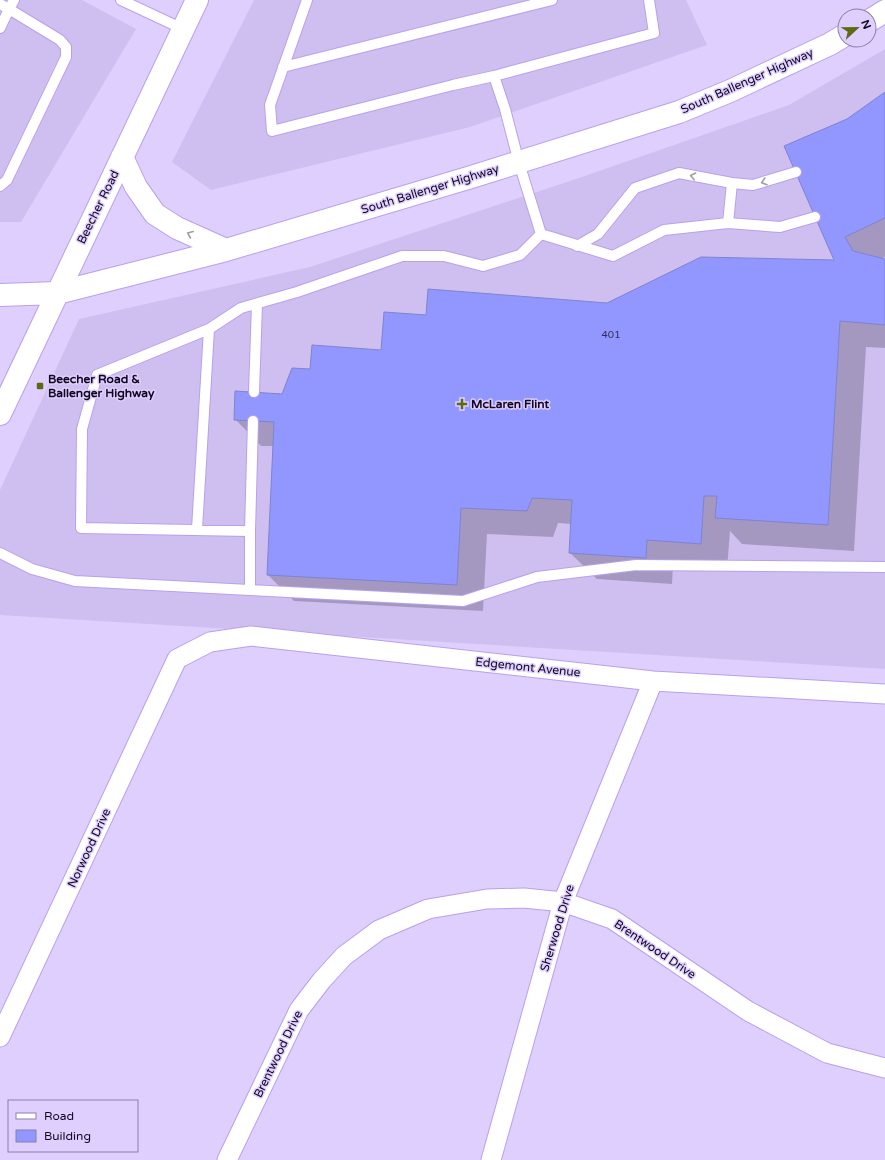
<svg xmlns="http://www.w3.org/2000/svg" width="885" height="1160" font-family="'Varela Round',sans-serif">
<rect width="100%" height="100%" fill="#decffe"/>
<path fill="#cfbff1" d="M0 0H82L136 29 21 222H0Z
M254 0H686L707 45 470 127 211 190 172 162Z
M885 49V669L0 615V490L79 319 310 267 576 179 789 105Z"/>
<path fill="#0003" d="M885 94V257L880 259 885 260V348L866 347 854 551 742 544 730 531 727 570 673 566 672 584 597 579 570 553 572 524 558 523 553 537 487 534 483 611 294 601 268 575 274 446H261L235 419 283 395 311 370 382 351 427 316 608 304 835 261 848 120Z"/>
<path fill="#9197fe" stroke="#7e84cd" d="M885 92V218L845 237 853 251 885 259V325L840 321 828 525 715 518 717 496H704L701 544 647 540 646 558 569 553 572 500 532 498 527 511 461 508 457 585 267 575 274 422 234 420 235 391 282 394 292 368 310 369 312 345 381 350 384 312 426 315 428 289 607 303 701 257 834 260 784 146 847 119Z"/>
<g fill="none" stroke-linecap="round" stroke-linejoin="round">
<g stroke="#b9a0eb" stroke-width="12">
<path id="lane" d="M121 0 183 29
M307 0 270 105 272 131 453 85 494 76 505 109 519 163 541 234
M0 4 9 9 14 0
M0 28 9 9 60 40 66 47V57L7 180 0 186
M283 67 552 0
M494 76 654 33 649 0
M728 223 780 227 815 217
M541 234 613 256 664 230 728 223 732 183
M577 246 598 234 635 188 679 173 732 183 753 185 796 172
M209 329 241 308 297 292 402 256H444L483 266 520 255 541 234
M254 392 257 304
M197 529 209 329 97 375 82 429 81 528 250 531
M0 553 32 569 75 581 250 590V531L253 421
M250 590 463 601 537 577 636 565 885 567"/>
</g>
<g stroke="#b9a0eb" stroke-width="21">
<path id="street" d="M0 1037 177 659 210 642 251 636 653 681 885 694
M227 1160 299 1010 322 980 344 956 379 930 428 909 487 899 524 898 563 902 612 919 748 1011 827 1053 885 1068
M491 1160 563 902 653 681"/>
</g>
<g stroke="#b9a0eb" stroke-width="24">
<path id="secondary" d="M869 21 885 11
M122 157 136 187 155 214 177 228 226 250
M0 295 57 293 226 250 468 178 679 112 730 91 830 44 845 35
M0 414 197 0"/>
</g>
<use href="#lane" stroke="#fff" stroke-width="10"/>
<use href="#street" stroke="#fff" stroke-width="19"/>
<use href="#secondary" stroke="#fff" stroke-width="22"/>
</g>
<defs><path id="oneway-chevron" d="M-2-3.5L2.5 0L-2 3.5" fill="none" stroke-width="1.6" stroke-linecap="round" stroke-linejoin="round"/></defs>
<g stroke="#a09ca7">
<use href="#oneway-chevron" transform="translate(693 176) rotate(-168)"/>
<use href="#oneway-chevron" transform="translate(764 182) rotate(163)"/>
<use href="#oneway-chevron" transform="translate(190 234) rotate(-157)"/>
</g>
<g fill="#5c6a14" stroke="#decffe" stroke-width="1.5">
<rect x="36" y="382" width="8" height="8" rx="2"/>
<path d="M460 398h4v4h4v4h-4v4h-4v-4h-4v-4h4z"/>
</g>
<g text-anchor="middle" dominant-baseline="central" stroke-width="3" stroke-linejoin="round" paint-order="stroke">
<g font-size="10" fill="#322b59">
<text x="611" y="335">401</text>
</g>
<g font-size="12" fill="#120722" stroke="#decffe">
<text transform="translate(747 81) rotate(-24)">South Ballenger Highway</text>
<text transform="translate(430 189) rotate(-17)">South Ballenger Highway</text>
<text transform="translate(98 207) rotate(-64)">Beecher Road</text>
<text transform="translate(528 667) rotate(6)">Edgemont Avenue</text>
<text transform="translate(89 848) rotate(-65)">Norwood Drive</text>
<text transform="translate(557 928) rotate(-73)">Sherwood Drive</text>
<text transform="translate(655 949) rotate(34)">Brentwood Drive</text>
<text transform="translate(278 1054) rotate(-64)">Brentwood Drive</text>
</g>
<g font-size="12" font-weight="bold" fill="#120722" stroke="#decffe" text-anchor="start">
<text x="48" y="379">Beecher Road &amp;<tspan x="48" dy="14">Ballenger Highway</tspan></text>
<text x="471" y="404">McLaren Flint</text>
</g>
</g>
<rect x="8" y="1100" width="130" height="52" fill="#decffe" stroke="#8c7fa6"/>
<rect x="16" y="1113" width="20" height="6" fill="#ffffff" stroke="#8c7fa6"/>
<text x="44" y="1120" font-size="12" fill="#120722">Road</text>
<rect x="16" y="1130" width="20" height="12" fill="#9197fe" stroke="#8c7fa6"/>
<text x="44" y="1140" font-size="12" fill="#120722">Building</text>
<g transform="translate(857 28) rotate(68)"><circle r="19" fill="#decffe" stroke="#8c7fa6"/>
<path d="M0-3L7 15L0 10L-7 15Z" fill="#5c6a14"/>
<text y="-6" font-size="11" font-weight="bold" text-anchor="middle" fill="#120722">N</text>
</g>
</svg>
